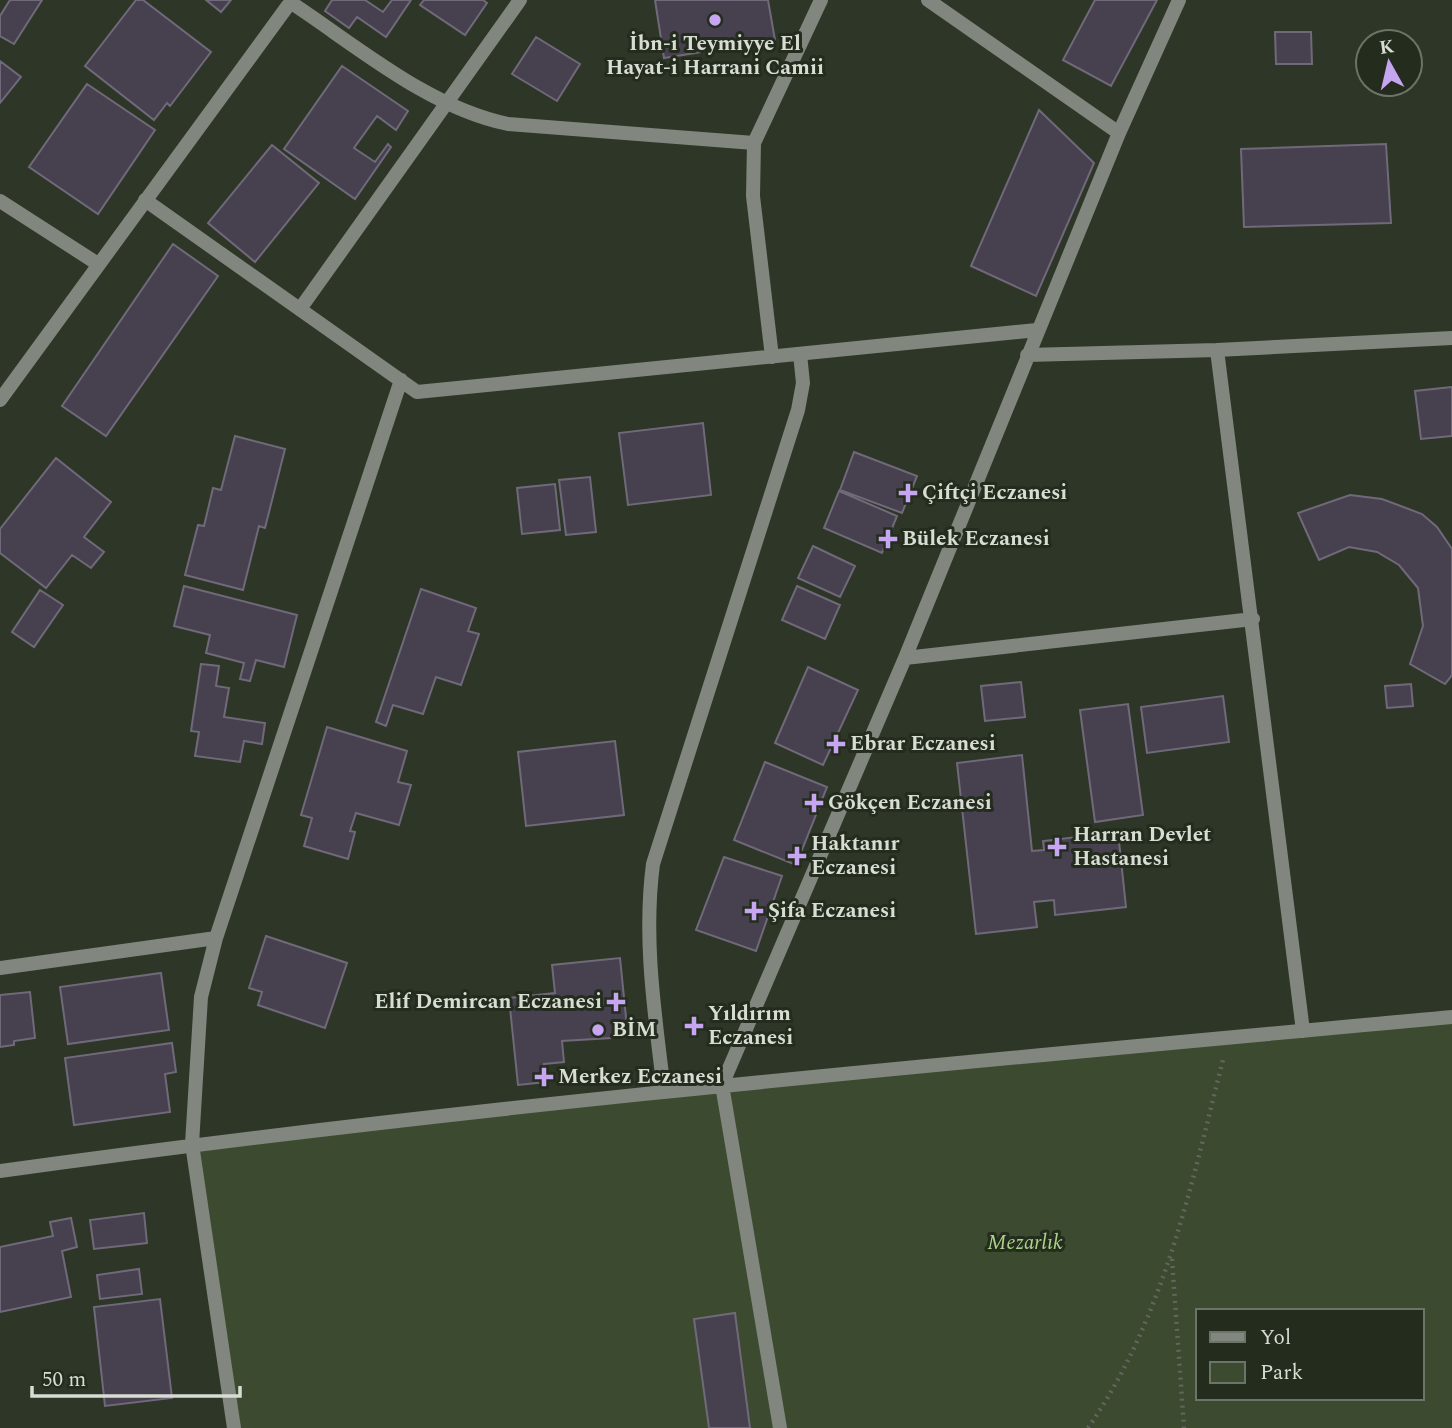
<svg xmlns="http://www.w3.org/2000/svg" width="1452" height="1428" font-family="Spectral,serif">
<rect width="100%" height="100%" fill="#2e3627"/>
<path fill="#3c4a2f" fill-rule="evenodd" d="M1452 1017V1428H234L192 1144ZM1198 1311H1422V1398H1198Z"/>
<path fill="#46404f" stroke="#70697a" stroke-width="2" d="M10 0H42L14 44 0 36V16Z
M136 0H143L211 52 170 106 167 103 154 120 85 66Z
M206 0H231L221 12Z
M332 0H365L383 12 392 0H411L386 37 357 17 349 28 325 11Z
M424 0H483L487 3 465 35 420 5Z
M655 0H768L775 40 664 58Z
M1095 0H1157L1111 86 1063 60Z
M1275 32H1311L1312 64H1276Z
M536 37 580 64 557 101 512 74Z
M0 61 21 77 0 103Z
M342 66 408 111 396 130 377 116 354 148 375 162 388 144 391 147 355 199 284 149Z
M87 84 155 130 98 214 29 167Z
M1039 110 1094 163 1036 296 971 266Z
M1386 144 1391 223 1244 227 1241 149Z
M272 145 319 183 255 262 208 223Z
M173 244 218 276 106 436 62 406Z
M1452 387V436L1421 439 1415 391Z
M703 423 711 495 628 505 619 433Z
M235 436 285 449 265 528 259 526 243 590 185 575 198 525 204 526 213 488 221 490Z
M854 452 917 476 902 513 840 490Z
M56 458 111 502 84 537 104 552 91 568 72 555 46 588 0 553V529Z
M590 477 596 532 566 535 559 480Z
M555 484 560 530 522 534 517 488Z
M839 491 897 516 882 553 824 528Z
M1350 495 1382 499 1422 514 1437 527 1452 549V675L1445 684 1410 664 1423 626 1418 588 1399 565 1377 552 1349 547 1319 560 1298 513Z
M813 546 855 566 840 597 798 578Z
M184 586 297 615 284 667 256 660 250 681 240 679 244 663 206 653 210 635 174 626Z
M797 586 840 605 825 639 782 620Z
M421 589 476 608 468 631 479 634 461 685 436 677 423 714 393 705 386 726 376 722Z
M40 590 63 605 34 647 12 632Z
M201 664 219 666 216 686 229 688 224 717 265 723 262 744 244 741 240 762 195 756 199 732 191 731Z
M808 667 858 690 823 765 775 743Z
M1021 682 1025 717 985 721 981 686Z
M1411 684 1413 706 1387 708 1385 686Z
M1223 696 1229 742 1147 753 1141 707Z
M1128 704 1143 815 1095 822 1080 710Z
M327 727 407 751 398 782 411 785 399 825 356 813 350 831 355 832 348 859 304 846 312 818 301 815Z
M615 741 624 815 526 826 518 752Z
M1022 755 1032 851 1044 850 1043 841 1118 832 1126 907 1055 915 1054 900 1034 902 1037 927 976 934 957 763Z
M765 762 827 787 796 865 734 840Z
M724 857 782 876 756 951 696 930Z
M266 936 347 963 325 1028 258 1005 262 992 249 988Z
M620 958 628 1037 562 1041 564 1062 544 1064 546 1082 518 1085 509 998 555 993 552 965Z
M161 973 169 1030 68 1044 60 987Z
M30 992 35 1038 14 1041V1045L0 1047V995Z
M172 1043 176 1072 165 1074 170 1112 74 1125 65 1058Z
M144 1213 147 1243 94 1249 90 1220Z
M71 1218 77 1247 62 1251 71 1297 0 1312V1247L53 1236 50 1222Z
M139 1269 142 1294 100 1299 97 1275Z
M160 1299 172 1398 105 1406 94 1307Z
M735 1313 750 1428H709L694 1319Z"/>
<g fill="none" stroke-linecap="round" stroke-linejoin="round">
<path stroke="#61685b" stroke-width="4.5" stroke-dasharray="2 5" stroke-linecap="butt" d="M1172 1259 1184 1428
M1088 1428C1165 1317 1191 1185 1224 1056"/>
<path stroke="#81867e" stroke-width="14" d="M928 0 1119 133 1179 0
M290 2C357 46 429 108 508 124L754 143
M145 200 417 392 1037 330
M0 201 98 264
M300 309 520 0
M1217 350 1303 1031
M1027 355 1217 350 1452 338
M772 357 753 196 754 143 821 0
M0 400 292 0
M905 658 1253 619
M0 968 216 938
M664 1091C655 1015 643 940 653 864L798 410 803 383 800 354
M0 1171C482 1104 967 1062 1452 1017
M234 1428 192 1144 201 997 216 938 401 380
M780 1428 722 1085 905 658 1119 133"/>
</g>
<g fill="#c6a6f0" stroke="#242c1e" stroke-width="2.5">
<circle cx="715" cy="20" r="7"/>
<path d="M904.5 482.5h7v7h7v7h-7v7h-7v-7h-7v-7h7z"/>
<path d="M884.5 528.5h7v7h7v7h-7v7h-7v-7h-7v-7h7z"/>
<path d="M832.5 733.5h7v7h7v7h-7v7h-7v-7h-7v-7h7z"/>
<path d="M810.5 792.5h7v7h7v7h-7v7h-7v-7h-7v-7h7z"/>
<path d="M1053.5 836.5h7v7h7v7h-7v7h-7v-7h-7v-7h7z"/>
<path d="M793.5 845.5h7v7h7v7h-7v7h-7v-7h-7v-7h7z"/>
<path d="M750.5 900.5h7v7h7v7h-7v7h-7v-7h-7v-7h7z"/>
<path d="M612.5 991.5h7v7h7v7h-7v7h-7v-7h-7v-7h7z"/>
<path d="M690.5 1015.5h7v7h7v7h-7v7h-7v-7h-7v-7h7z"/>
<circle cx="598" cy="1030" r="7"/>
<path d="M540.5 1066.5h7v7h7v7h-7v7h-7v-7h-7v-7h7z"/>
</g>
<g text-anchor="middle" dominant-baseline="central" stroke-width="6" stroke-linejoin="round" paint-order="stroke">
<g font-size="21" font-weight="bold" fill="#d8ddd4" stroke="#242c1e" text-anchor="start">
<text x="715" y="44" text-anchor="middle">İbn-i Teymiyye El<tspan x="715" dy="24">Hayat-i Harrani Camii</tspan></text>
<text x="922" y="493">Çiftçi Eczanesi</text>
<text x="902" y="539">Bülek Eczanesi</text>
<text x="850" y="744">Ebrar Eczanesi</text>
<text x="828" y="803">Gökçen Eczanesi</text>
<text x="1073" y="835">Harran Devlet<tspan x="1073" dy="24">Hastanesi</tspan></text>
<text x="811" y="844">Haktanır<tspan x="811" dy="24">Eczanesi</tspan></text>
<text x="768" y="911">Şifa Eczanesi</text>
<text x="602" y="1002" text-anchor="end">Elif Demircan Eczanesi</text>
<text x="708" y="1014">Yıldırım<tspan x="708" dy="24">Eczanesi</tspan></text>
<text x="612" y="1030">BİM</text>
<text x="558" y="1077">Merkez Eczanesi</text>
</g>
<g font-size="21" font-style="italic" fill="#acd488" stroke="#242c1e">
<text x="1025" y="1243">Mezarlık</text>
</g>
</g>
<rect x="1196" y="1309" width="228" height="91" fill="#242c1e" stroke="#6c7367" stroke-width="2"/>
<rect x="1210" y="1332" width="35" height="10" fill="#81867e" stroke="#6c7367" stroke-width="2"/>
<text x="1260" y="1344" font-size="21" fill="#d8ddd4">Yol</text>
<rect x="1210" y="1362" width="35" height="21" fill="#3c4a2f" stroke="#6c7367" stroke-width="2"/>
<text x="1260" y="1379" font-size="21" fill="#d8ddd4">Park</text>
<g transform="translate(1389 63) rotate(352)"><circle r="33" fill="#242c1e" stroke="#6c7367" stroke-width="2"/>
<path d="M0-5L12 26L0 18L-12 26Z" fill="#c6a6f0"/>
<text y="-10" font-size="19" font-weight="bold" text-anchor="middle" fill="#d8ddd4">K</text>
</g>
<path d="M32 1386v10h208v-10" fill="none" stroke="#d8ddd4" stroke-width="3.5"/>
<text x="42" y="1386" font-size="21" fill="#d8ddd4" stroke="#242c1e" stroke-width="5" paint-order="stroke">50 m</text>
</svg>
